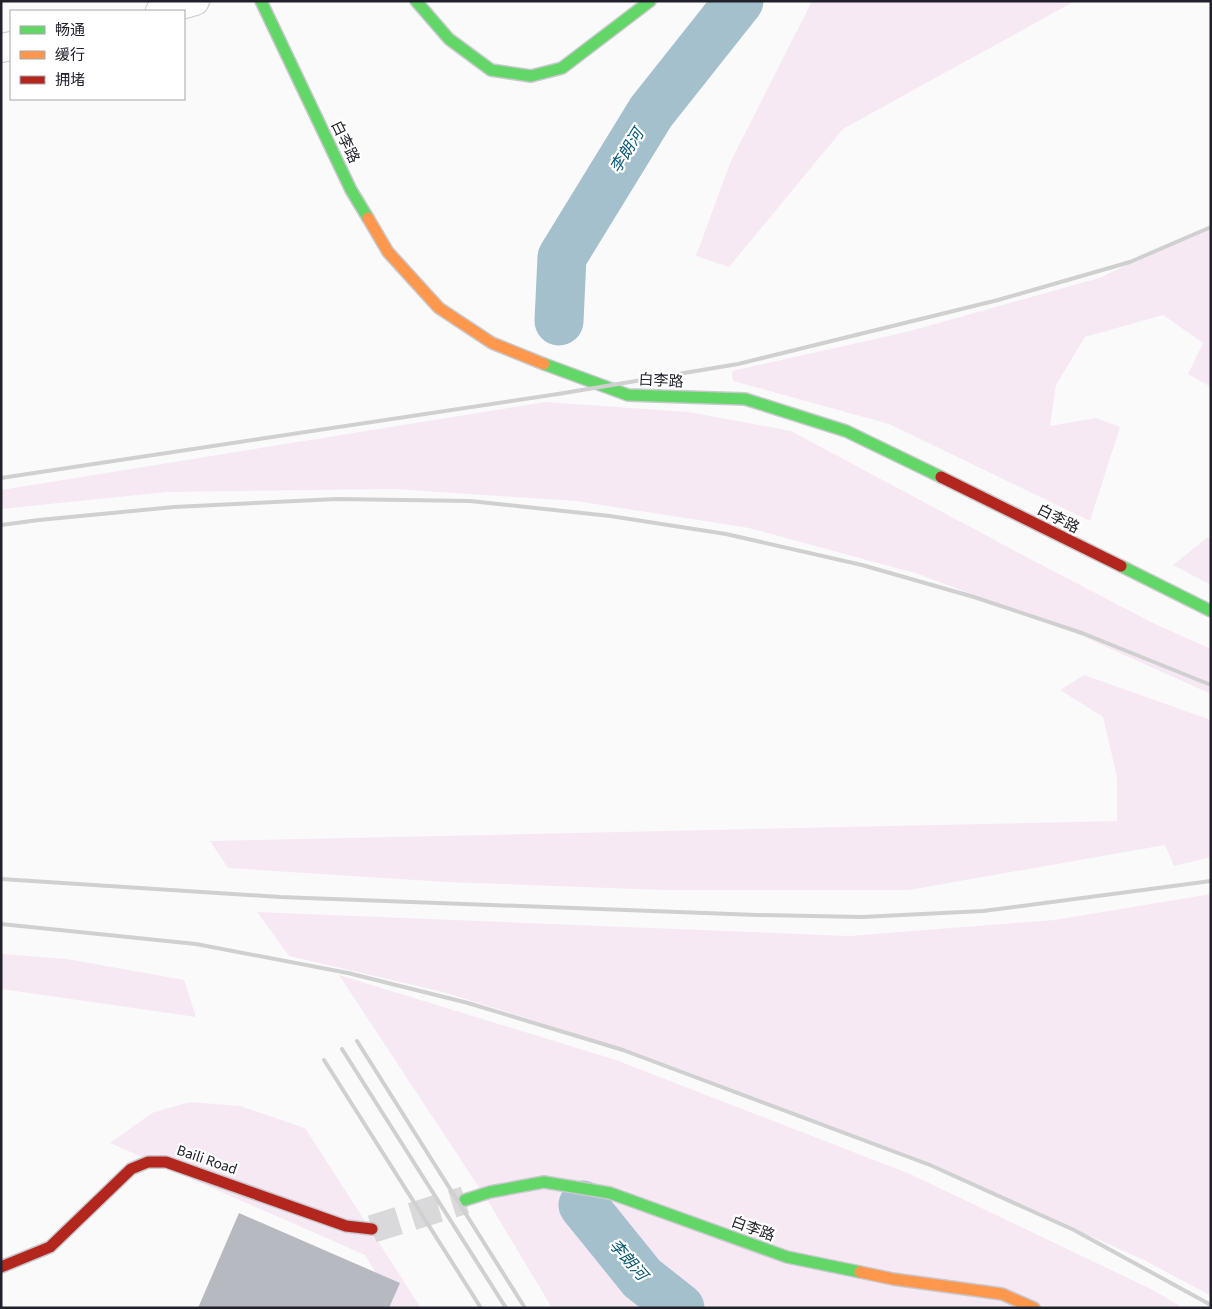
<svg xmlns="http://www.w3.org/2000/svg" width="1212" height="1309" font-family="'Source Sans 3','Noto Sans SC',sans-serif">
<rect width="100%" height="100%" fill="#fafafa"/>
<path fill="#f7e9f4" d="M812 1H1075L843 129 729 267 696 256 730 163Z
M1211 226V387L1188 374 1203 343 1163 315 1085 337 1056 385 1050 426 1096 418 1120 427 1090 521 889 424 733 381 732 371 906 332 1099 278Z
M545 402 689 412 791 431 1032 560 1155 624 1211 649V694L1073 632 918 574 749 528 576 501 394 489 167 492 1 509V490Z
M1208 537 1211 539V585L1173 565Z
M1084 675 1211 720V857L1174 866 1165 845 909 890H663L446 882 228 868 210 841 1117 821V777L1103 717 1060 690Z
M1211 894V1296L1144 1260 909 1156 608 1044 443 992 289 956 257 912 849 936 1054 920Z
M1 954 67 959 184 980 196 1017 1 989Z
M339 975 616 1060 910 1174 1153 1290 1183 1308H552L486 1198Z
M190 1102 240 1106 305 1128 421 1308H375L384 1286 365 1255 110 1143 152 1113Z"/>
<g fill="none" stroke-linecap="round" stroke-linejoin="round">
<path stroke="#a4c0cd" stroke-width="49" d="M559 321 562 257 651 112 739 1
M583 1205 642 1278 680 1308"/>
</g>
<path fill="#b6bac0" d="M239 1213 400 1283 389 1308H198Z"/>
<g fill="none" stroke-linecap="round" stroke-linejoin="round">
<path stroke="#d9d9db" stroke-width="28" stroke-dasharray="28 14" stroke-linecap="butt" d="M372 1229 465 1200"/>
<g stroke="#c8c8ce" stroke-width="30">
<path id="street" d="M160 11 195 1
M1 48 11 46"/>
</g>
<g stroke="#c8c8ce" stroke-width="14">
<path id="fast" d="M261 1 351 190 368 218
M416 1 449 39 491 70 531 76 562 68 650 1
M544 364 628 395 745 399 846 431 941 477
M1121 566 1211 611
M465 1200 490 1192 544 1182 610 1193 787 1257 860 1272"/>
</g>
<g stroke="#c8c8ce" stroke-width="14">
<path id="slow" d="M368 218 388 252 439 308 492 343 544 364
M860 1272 893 1279 1002 1294 1034 1308"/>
</g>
<g stroke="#c8c8ce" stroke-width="14">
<path id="jam" d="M941 477 1121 566
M1 1267 50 1247 131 1169 148 1162H166L346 1226 372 1229"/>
</g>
<use href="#street" stroke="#fefefe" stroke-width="28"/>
<use href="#fast" stroke="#63d668" stroke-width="11"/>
<use href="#slow" stroke="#ff974d" stroke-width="11"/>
<use href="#jam" stroke="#b3261e" stroke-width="11"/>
<path stroke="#d0d0d1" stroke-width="4" d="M1 478 558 394 738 364 998 300 1130 262 1211 227
M1 525 39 520 174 507 337 499 470 501 610 516 726 534 862 565 974 597 1082 633 1211 685
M1 879 280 897 757 915 862 917 983 911 1211 881
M1 924 196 944 348 973 468 1003 623 1050 930 1165 1074 1230 1211 1305
M357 1041 525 1308
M342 1049 506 1308
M324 1060 481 1308"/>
</g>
<g text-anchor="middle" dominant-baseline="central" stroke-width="4.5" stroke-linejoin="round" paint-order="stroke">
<g font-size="15" fill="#20212b" stroke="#fff">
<text transform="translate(345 142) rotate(64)">白李路</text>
<text transform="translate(661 381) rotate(3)">白李路</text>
<text transform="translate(1058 519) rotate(27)">白李路</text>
<text transform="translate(207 1160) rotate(19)">Baili Road</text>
<text transform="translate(753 1229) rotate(20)">白李路</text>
</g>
<g font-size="16" font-style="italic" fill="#085773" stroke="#fff">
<text transform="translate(627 151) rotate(-58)">李朗河</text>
<text transform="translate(628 1260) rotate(49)">李朗河</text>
</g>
</g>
<rect width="1212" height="1309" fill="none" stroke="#20212b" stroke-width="5"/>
<rect x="10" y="10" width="175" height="90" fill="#ffffff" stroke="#a6a6aa"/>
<rect x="20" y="26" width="25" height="8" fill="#63d668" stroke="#a6a6aa"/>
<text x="55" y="35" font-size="15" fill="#20212b">畅通</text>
<rect x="20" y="51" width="25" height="8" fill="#ff974d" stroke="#a6a6aa"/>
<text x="55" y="60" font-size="15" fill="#20212b">缓行</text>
<rect x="20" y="76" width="25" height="8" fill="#b3261e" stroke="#a6a6aa"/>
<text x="55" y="85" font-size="15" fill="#20212b">拥堵</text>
</svg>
